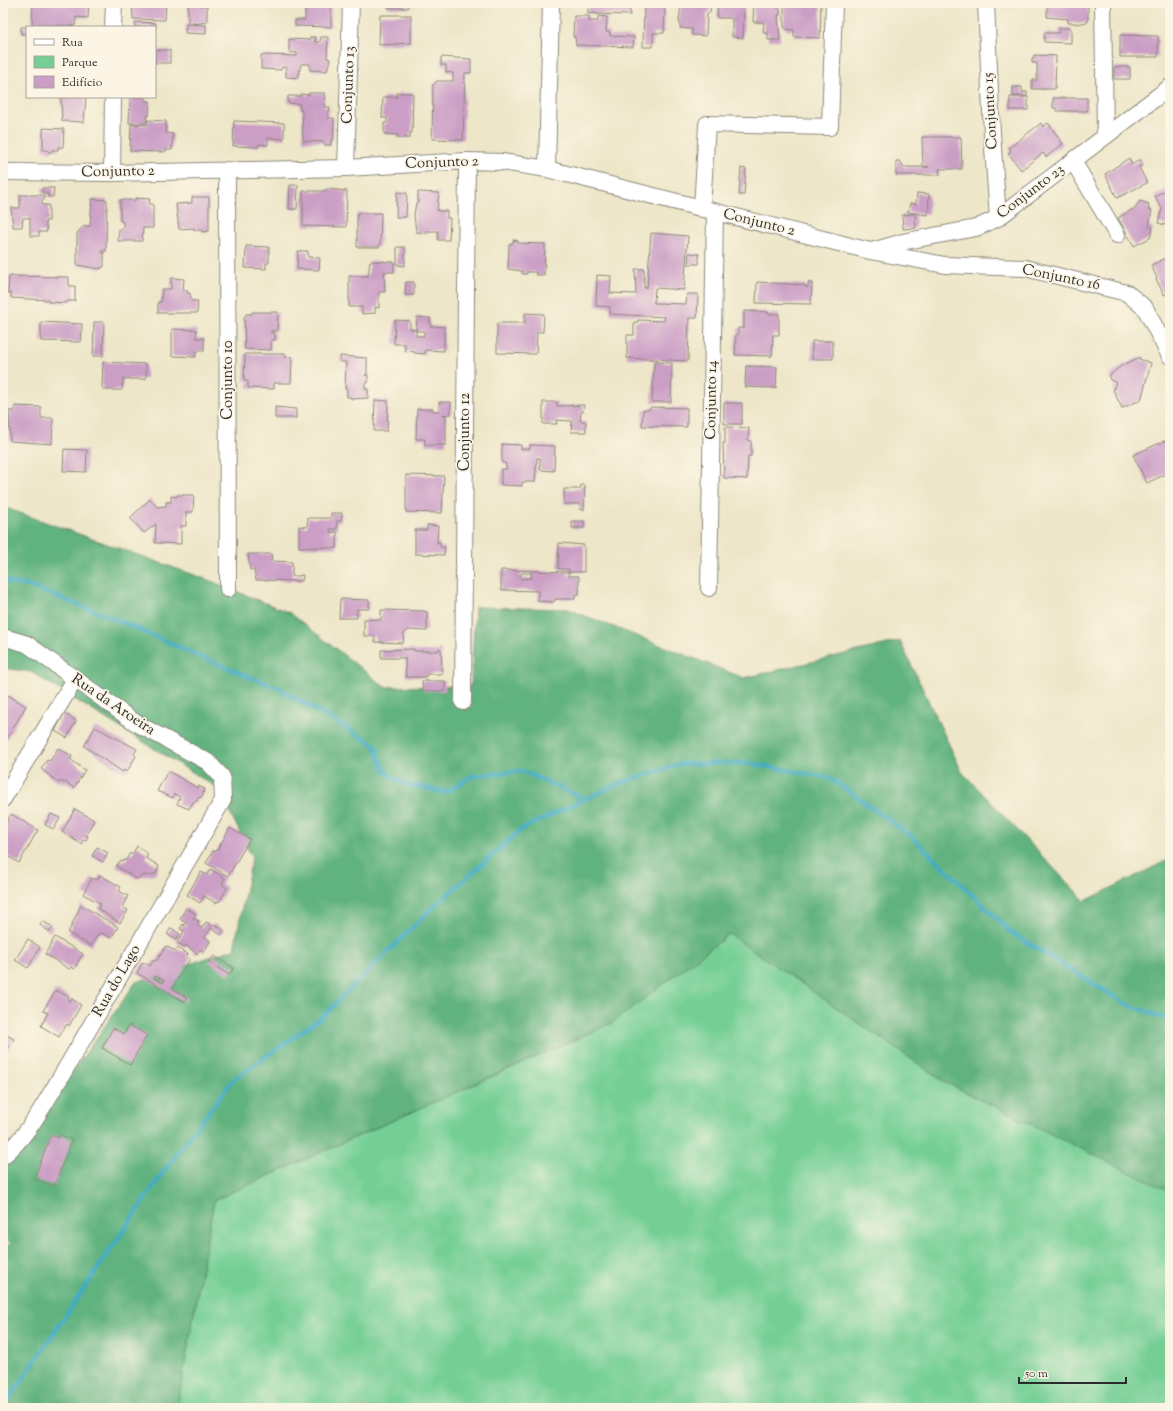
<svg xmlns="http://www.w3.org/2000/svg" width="1173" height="1411" font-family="'Sorts Mill Goudy',serif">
<rect width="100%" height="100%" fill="#fcf5e5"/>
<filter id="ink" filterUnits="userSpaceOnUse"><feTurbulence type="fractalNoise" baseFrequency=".025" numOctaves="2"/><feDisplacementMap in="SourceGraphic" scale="8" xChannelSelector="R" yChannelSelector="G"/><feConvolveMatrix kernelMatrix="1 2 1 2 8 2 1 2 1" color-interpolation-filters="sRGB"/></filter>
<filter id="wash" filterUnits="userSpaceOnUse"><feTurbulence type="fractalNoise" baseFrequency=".012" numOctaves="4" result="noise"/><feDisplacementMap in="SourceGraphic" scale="16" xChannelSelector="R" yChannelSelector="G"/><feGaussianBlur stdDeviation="0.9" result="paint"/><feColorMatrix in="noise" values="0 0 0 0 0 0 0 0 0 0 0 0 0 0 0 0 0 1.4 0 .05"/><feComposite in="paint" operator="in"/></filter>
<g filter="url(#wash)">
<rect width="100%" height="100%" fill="#ede6c8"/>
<path fill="#75cf95" stroke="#507d60" d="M729 933 945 1082 1170 1192V1408H177L214 1200 612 1023Z"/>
<path fill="#60b27e" stroke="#466e54" d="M3 507 211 581 290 613 385 687 471 686 475 607 568 609 744 678 900 641 962 772 1085 901 1170 859V1192L945 1082 729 934 612 1023 214 1200 177 1408H3V1248L11 1244 3 1236V1170L136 982 234 949 252 858 219 789 31 672 3 668Z"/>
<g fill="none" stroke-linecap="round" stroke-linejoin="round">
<path stroke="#42acc1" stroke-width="4.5" d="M3 581 29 586 115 619 210 661 278 688 375 745 385 772 404 784 447 792 472 776 522 771 585 799
M3 1408 164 1171 233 1080 322 1017 430 910 522 829 617 784 680 764 748 763 830 778 911 836 1012 933 1124 1003 1170 1020"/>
</g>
<g id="blocks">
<path fill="#cb9ec6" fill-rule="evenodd" d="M33 3H89L88 18 76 17 75 26 32 25Z
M132 3H166L165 20 133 19Z
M305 3H331V27L295 26V20H305Z
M388 3H408V8H388Z
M579 3H630V15L595 14V13L588 14V5Z
M644 3H665L664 33H653V47H643Z
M681 3H711L710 13H707L706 36 692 35V29L680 28V22H679Z
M718 3H742V8H744L743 38 732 37V18H717Z
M754 3H777V8H780V15H778L780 40H768V33H763L764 22H753Z
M784 3H821L820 38 794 37V30L786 29 784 27Z
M1080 3H1088V22L1076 24V23H1068V19L1047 17V5H1080Z
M188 5 207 6V22L193 24V22H188Z
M380 15H411V43L379 45Z
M574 16H589V21H598V16L607 17 606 32H610V36L634 37 633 47 576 45 575 37H573Z
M135 22 156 23V27H135Z
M186 24 206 25V34L185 33Z
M21 27H27V34H21Z
M1059 28H1071V43L1044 42V33H1059Z
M1120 35 1158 36V57H1120Z
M310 37H316L315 42H320L321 37H328L327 58 330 59 327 71 310 70V64H301L298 78 286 77V67H282L281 70 261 69V55L297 56V53L289 52V39L310 40Z
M155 50H170V63H155Z
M1034 55 1056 56 1055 89H1032V80H1037V63H1032V58L1034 59Z
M441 57 471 59V73H465L463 140 432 139 433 85 437 81H453V73L446 72V65H441Z
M1114 67H1130V79H1114Z
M1013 87H1022V92H1027V96H1013Z
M309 93H325L324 107H330L327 118H334L333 140H331V145H324V142L303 141 302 110H300V104L288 103V96H301V94L309 95Z
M397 93H413L412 133H410V138H398V135L384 134V123H387V118H382L383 97H397Z
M61 97H86L84 122 62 121Z
M130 97H145V101H150L149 115H147L146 123H129Z
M1010 97H1028V110H1010Z
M1053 98H1087V111H1057V108H1053Z
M147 120 166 121V133L173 134 172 150H165V152L130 151 131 124 147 125Z
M234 121 284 123V139L268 138V145L259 144V147L233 146Z
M1041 123 1043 127 1048 123 1063 144 1046 157 1043 153 1021 170 1008 153 1011 151 1009 148Z
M43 128 64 129 63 147H58V150H52L50 153 47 150H43Z
M922 137H961L962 169H939L940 175H896V161H900L904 167H929L923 166Z
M1129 158 1132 165 1140 159 1143 165 1139 167 1147 183 1117 198 1105 174Z
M741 168 746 169 744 195H739Z
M290 185H298L297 209H289Z
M42 188H54L53 197H48V194L42 193Z
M1170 188V223L1169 226 1158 223 1162 209 1155 196Z
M327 189 347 191 346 227 303 226V191H327Z
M397 192 407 193 406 217H396Z
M418 192 439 193 437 211H447V218H450L449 240H438V231H427V233L416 232 414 215 416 203H418Z
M917 193 929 194 928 215 908 212 910 203 916 204Z
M20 195H42L45 197 44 200H42V205H49V221H45L47 232H39V236H30V218H23L22 227H13L11 208H20Z
M192 197H209V231L202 232V230H194V228L179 229 176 204 192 203Z
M136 198 150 199 149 204H153V228H143L142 241H118L119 229H123V222L120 221V200H136Z
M92 199 107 200 106 251H102V253H104V267H101V269L77 265V233L84 226H90Z
M1140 201 1149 204 1148 209 1152 210 1149 226 1153 228 1150 238 1134 246 1118 218 1133 209 1134 210Z
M357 213H381L380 247H357Z
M915 214 916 228 903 229 902 215Z
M651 233 688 236 684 290 655 288 654 303 686 304 687 294H698L697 318H689L688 361 627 358V335H634V322H638V320L664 321 665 317 610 314V307L596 306 597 275 611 276 610 293 636 294 635 269H644V288H647Z
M513 240 518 241V243L545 244 544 275H536V272H527V274H522V271L508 269 509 244 513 243Z
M246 246 269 247V263H266V269L245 268Z
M397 247H405V266L397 265Z
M298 251H308V257L320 258 319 270 297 269Z
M689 253 699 254V264H688Z
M1164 259 1170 261V292L1164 295 1156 279 1157 278 1151 265Z
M370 261 394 262V272H384L385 292H379V308L375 307V313L362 314V307H349V276H368Z
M9 276 69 277V286H75V301H67L66 303 48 302V300L11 298V293H8Z
M171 278 184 279 183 290H187V293H190L191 301H198L197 313H158V302H161L162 289H171Z
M406 282H414V295H405Z
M757 282 805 285V287H808V283H812L811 304 756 303Z
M744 311 768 312V314H779V335H773L772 356 735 355 736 334 738 335V328H744Z
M252 312H278L277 331H271V333H275V340H271V350L245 349 244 318 246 314H252Z
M525 313 544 314 543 332H537L536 354 497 353V323H525Z
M417 317 430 318V326L444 327V351L425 350V354L414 353V351L405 352V344H394L395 320 410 321V329L416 330V336H424V331H416Z
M41 322 82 324 81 342 41 341Z
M94 322H104L103 356H93Z
M172 329 197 330 196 338H204V351H196V357L172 356Z
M812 341H833V359H812Z
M245 354H285V357H292L291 383H274V389L248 388V381H244Z
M340 356 367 358V374L365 375H368V383H365V389H368V398L351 399V397H347V389H345L346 362H340Z
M1140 357 1139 359 1151 363 1141 400 1122 408 1113 390 1116 382 1110 380 1109 376 1121 366Z
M103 362 146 364V379H123L122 390H104L102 387Z
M654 362 672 363 671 402H652Z
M746 366 777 367 776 388 745 387Z
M375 400 388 401 387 431H374Z
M439 402H451V414L442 415H446V445H425V439H416L417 409H433V411H439Z
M543 402H557V406L584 405 583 412H581L580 421 586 422V432H571L572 421 556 420 557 424H543Z
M724 403H742V424H724Z
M15 406 41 407V418H53L52 444 10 441 9 411H14Z
M275 407 296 409V418H275Z
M651 407 687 408V427L642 426 643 410H649Z
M725 427 749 428 748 441H751V456H748L747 479 724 478 723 443H725Z
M1169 439 1170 472 1147 483 1133 455Z
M502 444 521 445V449H530V445L555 446 554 471 540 470V458H537L535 482H522V486L501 485V469H507L505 463H502Z
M64 449 87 450 86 472 63 471Z
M406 475 444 476 442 513 406 512Z
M581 485H585L584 510 579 509 580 504H564V489H580Z
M177 495H194L193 512H186V526H181V544L155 543 156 524 144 533 130 518 150 499 157 507 166 506V502H171V496L177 497Z
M331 513H342L341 521H337V529H330V532H337V548L299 547V526L307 527 308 518H331Z
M572 521H584V528H572Z
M427 525 438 526 437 543 440 542V547H445L444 555 415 554V530H427Z
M559 543 584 545V572H569V569H558Z
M248 554H272L271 561 292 562V577L303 575 302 581 256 580 254 570H250Z
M501 570 569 572 568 576H579V595L575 594V599H555L554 602 538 601V591L501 590ZM522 573H531L532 578 521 579 520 574Z
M340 599 369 600V609H357V618H339Z
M381 610 424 611 427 612V631L408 630 404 634 403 643 375 642V636H364V619L381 620Z
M414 649V651H438V649H441L442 674H426V677H406L405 658H381V650Z
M422 681H445V691H423Z
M8 695 26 706 6 740 3 738V699L5 700Z
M64 713 76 721 67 738 55 731Z
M95 727 137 749 134 754 136 756 127 772 124 770 123 772 109 763 84 746Z
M58 748 72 756 70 759 85 770 74 788 65 782 64 783 60 781 59 783 41 769 47 760 50 761Z
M168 771 198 788V786L205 789 201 798 199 797 195 803 193 802 189 809 177 804 180 797 174 794 173 798 157 791Z
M75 809 94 820 86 835 88 836 86 840 84 839 81 844 62 832Z
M11 814 38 830 19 863 3 853V828Z
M51 814 60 818 54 829 45 825Z
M230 828 250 839 228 876 206 863 213 851 216 852Z
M137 846 148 854 146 858 159 866 156 874 142 876 137 879 116 866 120 861 126 860 130 853 132 855Z
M97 847 108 853 103 862 92 856Z
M211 869 225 878 222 884 227 888 219 902 217 901 216 903 204 896 200 903 187 895 201 872 207 875Z
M100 875 121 887 119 891 128 896 122 907 128 910 120 923 98 909 101 904 83 894 92 878 97 880Z
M81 905 118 927 111 938 102 933 98 934 91 946 68 933Z
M186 908 196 914 193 918 199 921 197 925 202 928 206 922 212 926 214 924 224 930 221 935 211 928 205 937 210 941 204 952 200 949 197 954 186 945 185 947 177 943 184 931 180 929 183 924 185 926 187 924 180 919Z
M42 921 53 927 50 932 40 925Z
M171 928 180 934 176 940 167 934Z
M55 937 83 954 74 969 71 967 69 969 45 954Z
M28 939 40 947 28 968 15 960Z
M166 946 175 951 177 948 188 954 186 957 190 959 172 988 187 998 185 1002 137 973 143 962 150 966 153 961 157 960ZM156 976 164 980 163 983 154 978Z
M214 956 234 968 229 975 209 962Z
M56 990 69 997 68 1000 70 1001 72 999 81 1005 69 1026 67 1024 59 1037 41 1026 48 1013 43 1011Z
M129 1025 147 1035 130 1065 102 1048 113 1028 124 1034Z
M3 1033 14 1039 4 1055H3Z
M53 1135 59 1138 60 1135 72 1140 54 1186 34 1179 50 1137Z"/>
</g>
</g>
<g filter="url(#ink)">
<use href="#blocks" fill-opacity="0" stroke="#8c887a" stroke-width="1"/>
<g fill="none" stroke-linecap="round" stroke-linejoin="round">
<g stroke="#8c887a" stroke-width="18">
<path id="street" d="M986 3 992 134 998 218
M1103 3 1105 135
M113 27 114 3
M1073 161 1117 235
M346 168 351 3
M547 169 551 3
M227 170 228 589
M3 172 112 173 346 168 467 161 502 162 547 169 870 251 945 265 1025 268 1127 293 1145 308 1170 356
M112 173 113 97
M702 209 707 124 830 127 834 3
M872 251 907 241 976 228 998 218 1170 87
M709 588 715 212
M3 637 27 644 136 723 208 762 222 777 223 800 59 1080C43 1106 27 1137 3 1156
M463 702 467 161
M3 799 75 679"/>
</g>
<use href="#street" stroke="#fff" stroke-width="16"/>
</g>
</g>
<g text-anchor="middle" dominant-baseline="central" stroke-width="3.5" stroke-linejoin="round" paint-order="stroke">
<g font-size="15" fill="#2b2b2b" stroke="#fcf5e5">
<text transform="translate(349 85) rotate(-88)">Conjunto 13</text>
<text transform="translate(991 111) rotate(-93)">Conjunto 15</text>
<text transform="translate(442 163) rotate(-2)">Conjunto 2</text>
<text transform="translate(118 172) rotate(-1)">Conjunto 2</text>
<text transform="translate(1031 192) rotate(-37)">Conjunto 23</text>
<text transform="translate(759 223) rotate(14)">Conjunto 2</text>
<text transform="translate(1061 278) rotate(12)">Conjunto 16</text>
<text transform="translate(228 380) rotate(-90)">Conjunto 10</text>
<text transform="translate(712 400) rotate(-89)">Conjunto 14</text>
<text transform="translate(465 432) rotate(-90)">Conjunto 12</text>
<text transform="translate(113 705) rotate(34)">Rua da Aroeira</text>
<text transform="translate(117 981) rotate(-60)">Rua do Lago</text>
</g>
</g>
<rect width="1173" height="1411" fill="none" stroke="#fcf5e5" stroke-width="16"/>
<rect x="26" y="26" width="130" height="72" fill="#fcf5e5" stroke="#a8a49b"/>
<rect x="34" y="39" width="20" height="6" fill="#ffffff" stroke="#a8a49b"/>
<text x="62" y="46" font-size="12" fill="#2b2b2b">Rua</text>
<rect x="34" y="56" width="20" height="12" fill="#75cf95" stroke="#a8a49b"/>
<text x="62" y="66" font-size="12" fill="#2b2b2b">Parque</text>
<rect x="34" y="76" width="20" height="12" fill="#cb9ec6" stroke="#a8a49b"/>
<text x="62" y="86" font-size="12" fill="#2b2b2b">Edifício</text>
<path d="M1019 1377v6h107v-6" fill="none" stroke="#2b2b2b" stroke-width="2"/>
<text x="1025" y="1377" font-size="12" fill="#2b2b2b" stroke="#fcf5e5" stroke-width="3" paint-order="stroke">50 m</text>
</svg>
